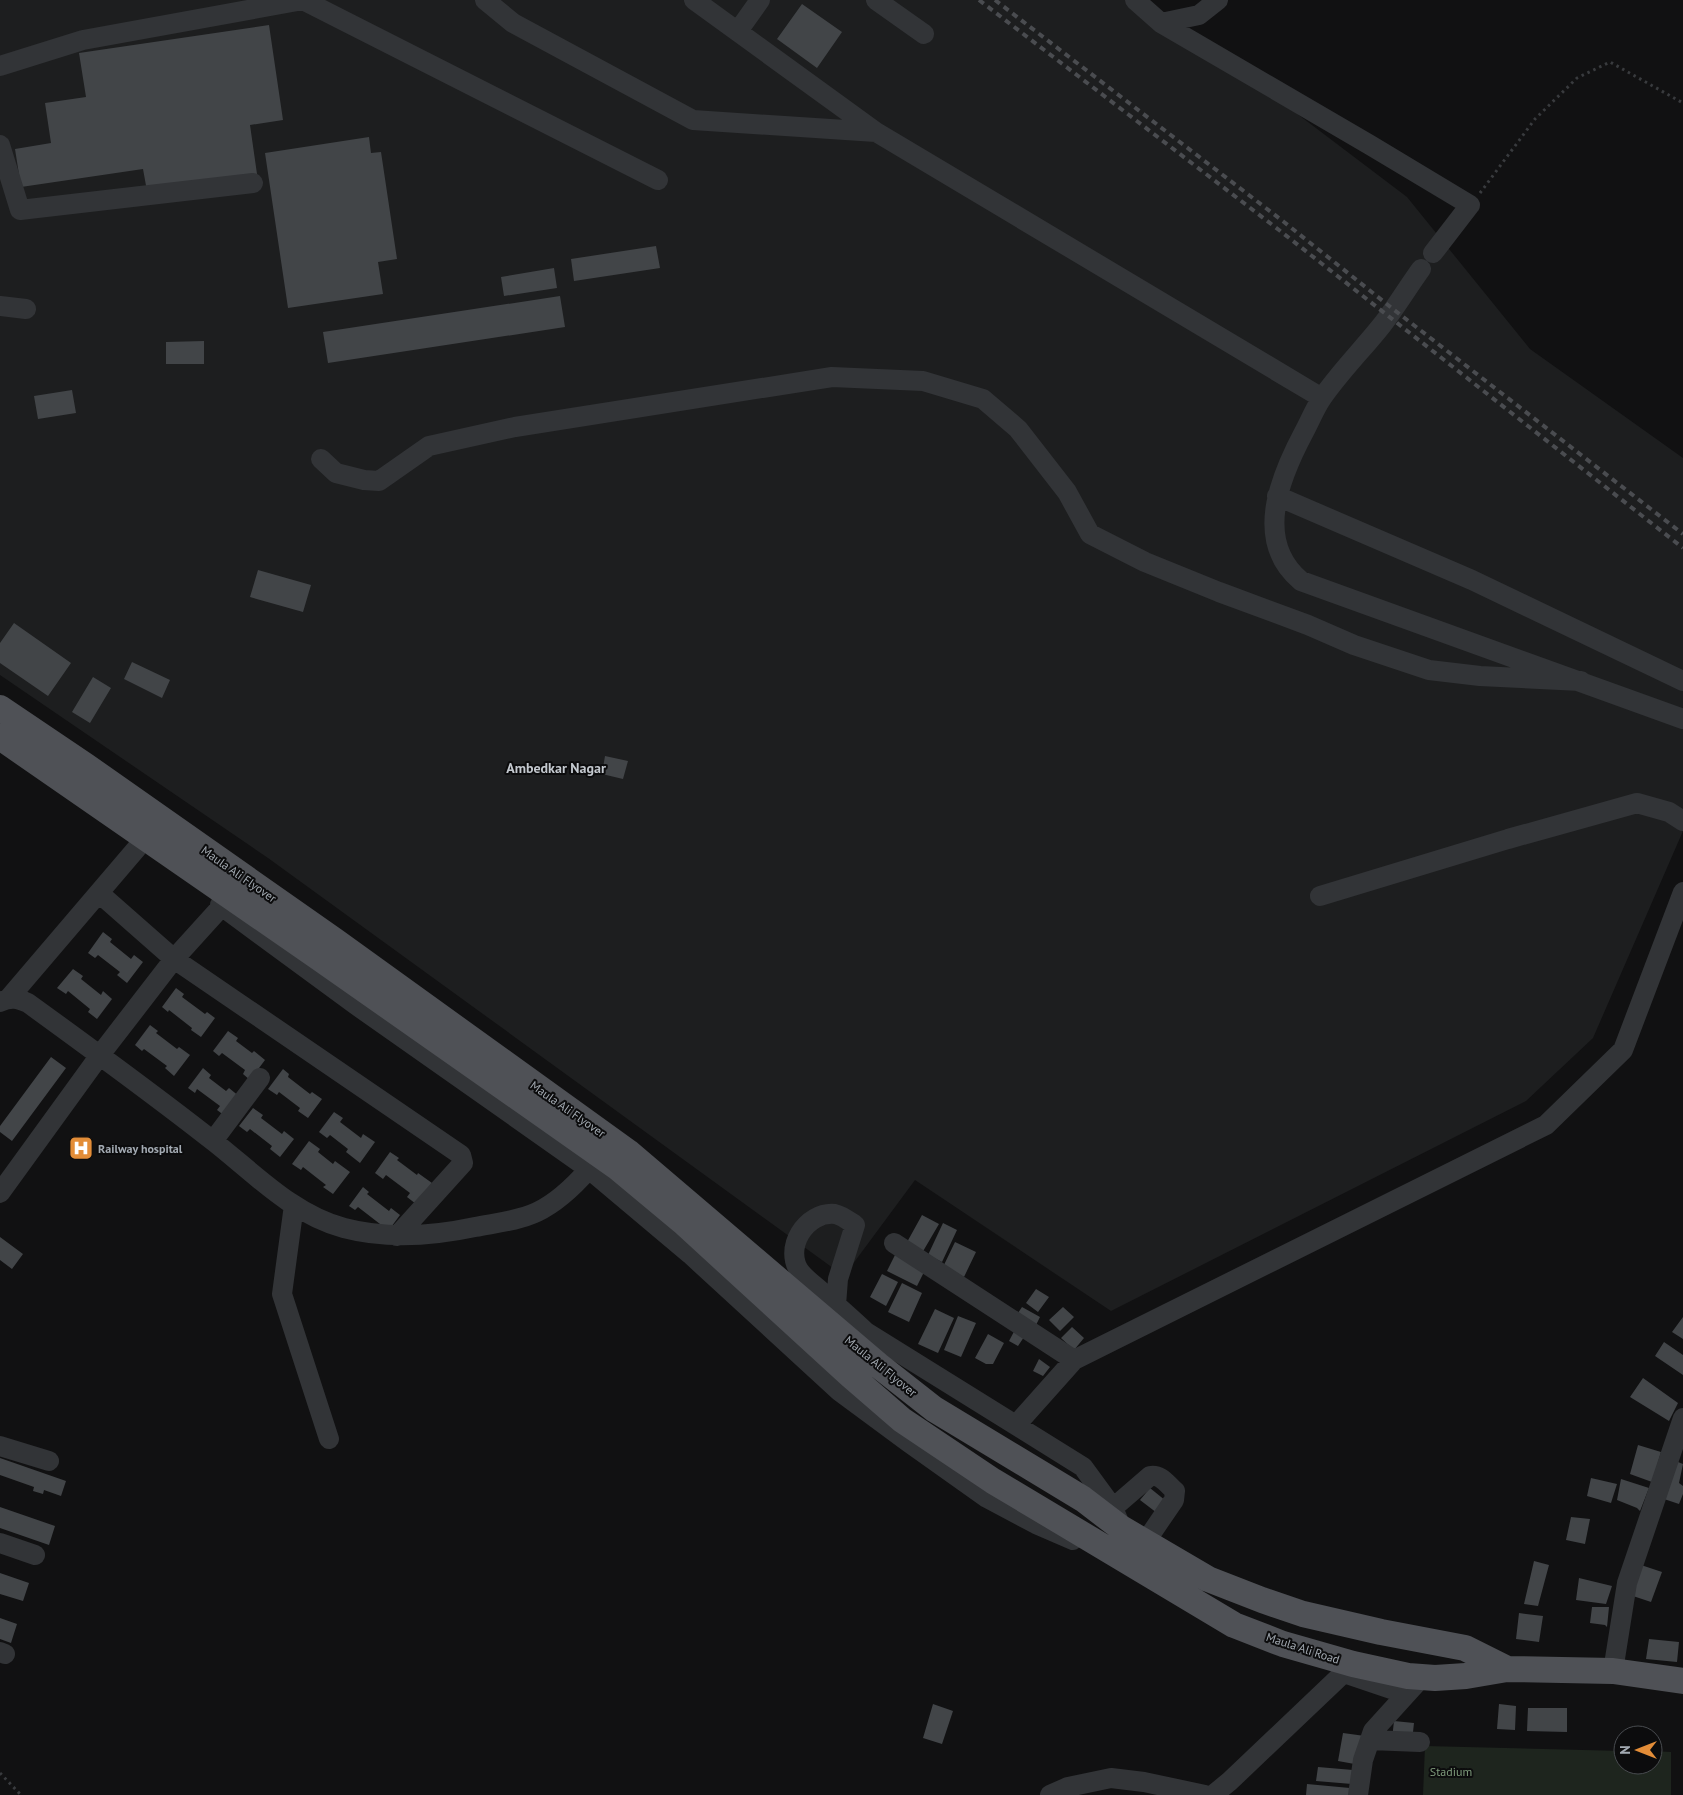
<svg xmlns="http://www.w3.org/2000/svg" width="1683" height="1795" font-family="'PT Sans',sans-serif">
<rect width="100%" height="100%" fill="#111112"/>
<path fill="#1d1e1f" d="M0 0H1147L1407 197 1530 349 1683 458V831L1593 1038 1526 1101 1111 1311 915 1180 844 1276 268 858 0 675Z"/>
<path fill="#1e251e" d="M1425 1746 1623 1751V1765H1653V1751L1671 1752V1795H1423Z"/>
<path fill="#424548" d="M802 4 842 32 817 68 777 39Z
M269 25 283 120 250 125 257 174 147 191 143 169 21 187 15 149 51 143 45 103 86 97 79 53Z
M369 137 371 153 381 152 397 259 378 262 383 294 288 308 265 153Z
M656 246 660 268 574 281 571 259Z
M554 268 557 288 504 296 501 277Z
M560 296 565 327 328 363 323 332Z
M204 341V364H166V342Z
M72 390 76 413 38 419 34 396Z
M258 570 311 585 303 612 250 597Z
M14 623 71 663 48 696 0 663V643Z
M132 662 170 680 162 698 124 679Z
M93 677 111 688 90 723 72 712Z
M605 756 628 761 623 779 602 774Z
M103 932 112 939 110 942 131 959 134 955 143 962 127 983 117 975 120 972 98 955 95 958 88 953Z
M73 969 83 976 81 979 101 995 103 991 112 999 97 1019 88 1012 90 1009 68 991 66 994 57 988Z
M176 988 184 994 182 997 205 1014 207 1012 215 1018 201 1037 191 1030 192 1028 169 1010 168 1012 162 1007Z
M150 1025 158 1031 156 1033 177 1049 179 1047 190 1055 174 1076 165 1068 167 1066 144 1049 142 1051 135 1045Z
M228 1031 238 1038 236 1041 252 1053 254 1051 265 1060 250 1080 243 1074 245 1070 222 1053 219 1056 213 1051Z
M51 1057 66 1068 12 1141 0 1132V1126Z
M203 1068 211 1075 209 1078 226 1091 229 1088 240 1097 225 1116 217 1110 220 1106 197 1089 195 1093 188 1088Z
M283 1069 289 1074 288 1077 310 1094 312 1092 322 1099 308 1118 298 1111 300 1108 279 1092 277 1095 268 1089Z
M253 1108 263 1115 261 1118 282 1134 284 1131 294 1139 280 1157 270 1149 272 1146 250 1129 247 1132 239 1126Z
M334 1112 343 1118 340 1122 361 1138 363 1134 375 1142 360 1163 346 1152 348 1149 330 1135 327 1138 319 1132Z
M309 1141 320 1149 318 1152 333 1164 335 1161 350 1172 333 1194 323 1187 326 1185 303 1167 301 1170 292 1164Z
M390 1152 399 1158 397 1160 417 1175 418 1173 432 1183 416 1204 407 1197 410 1193 386 1175 383 1179 375 1173Z
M363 1187 369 1192 367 1194 389 1211 391 1208 400 1215 386 1234 378 1227 380 1224 358 1207 355 1210 349 1206Z
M922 1215 939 1224 922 1253 906 1244Z
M943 1223 957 1230 942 1262 928 1255Z
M0 1237 23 1254 12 1269 0 1260Z
M955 1242 976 1252 964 1277 943 1267Z
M896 1253 926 1268 917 1286 887 1271Z
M882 1274 898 1282 886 1306 870 1297Z
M902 1283 922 1293 909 1322 888 1312Z
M1036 1289 1049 1297 1038 1312 1026 1303Z
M1022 1307 1040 1317 1035 1327 1016 1316Z
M1063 1307 1074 1317 1060 1331 1049 1320Z
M935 1309 954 1318 938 1353 918 1344Z
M958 1316 976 1323 961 1357 944 1350Z
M1683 1317V1339L1672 1332Z
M1018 1324 1028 1331 1018 1346 1009 1341Z
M1072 1327 1084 1338 1074 1350 1061 1338Z
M988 1334 1004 1343 993 1364H986L975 1358Z
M1664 1342 1683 1355V1375L1655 1356Z
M1039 1359 1050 1367 1043 1376 1033 1371Z
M1643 1378 1678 1403 1669 1421 1630 1397Z
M1638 1445 1661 1452 1652 1482 1630 1474Z
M0 1458 66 1481 61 1496 44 1490 43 1494 33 1491 34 1487 0 1475Z
M1678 1462 1683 1464 1679 1483 1683 1486V1494L1679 1504 1661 1498Z
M1591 1478 1617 1484 1611 1503 1587 1496Z
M1621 1479 1649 1488 1640 1511 1637 1508 1617 1500Z
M1150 1488 1166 1501 1157 1513 1140 1500Z
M0 1507 55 1526 49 1545 0 1528Z
M1571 1517 1590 1519 1585 1544 1566 1540Z
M1534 1561 1549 1565 1538 1606 1524 1604Z
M1638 1564 1662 1572 1651 1602 1627 1594Z
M0 1573 29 1583 23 1601 0 1594Z
M1579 1578 1612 1586 1606 1604 1576 1600Z
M1592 1607H1609L1607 1627 1605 1625 1590 1623Z
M1519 1613 1543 1616 1539 1642 1516 1639Z
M0 1618 17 1624 11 1643 0 1639Z
M1649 1639 1679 1642 1677 1662 1646 1659Z
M933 1704 953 1711 942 1744 923 1738Z
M1499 1704 1516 1706 1515 1730 1497 1729Z
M1528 1708H1567V1732L1527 1731Z
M1394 1721 1414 1723 1412 1741 1392 1739Z
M1343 1733 1365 1736 1360 1765 1338 1761Z
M1318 1767 1353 1770 1352 1784 1316 1781Z
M1307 1784 1350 1788 1349 1795H1306Z"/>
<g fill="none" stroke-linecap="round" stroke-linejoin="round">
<path stroke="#393b3e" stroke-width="3" stroke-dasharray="2.5 4" stroke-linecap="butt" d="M1480 193 1535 119 1577 78 1610 62 1683 103
M0 1773 21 1795"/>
<path stroke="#323437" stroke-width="20" d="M485 0 513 23 693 120 876 132
M694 0 876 132 1322 398
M876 0 924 34
M1135 0 1161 23 1370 145 1470 205 1433 253
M1161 23 1199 15 1218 0
M738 31 760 0
M0 66 83 40 303 0 658 180
M0 145 20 210 253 183
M1421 269C1408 287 1396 307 1382 325 1363 349 1339 373 1322 398 1315 408 1310 421 1304 432 1280 477 1253 541 1301 581L1683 719
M0 306 26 309
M321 459 336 473 364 480 379 481 429 446 515 427 832 377 923 381 983 399 1018 429 1067 492 1090 534 1145 562 1219 592 1308 625 1354 645 1429 670 1480 676 1581 681
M1277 496 1472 580 1683 681
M99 893 174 959 461 1155 463 1163 397 1236
M1320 896 1508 839 1637 803 1669 812 1683 821
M220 905 356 1005 589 1169 690 1254 839 1391 908 1442 987 1498 1036 1524 1073 1540
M9 998 137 848
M0 1002C11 997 17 998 28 1003 90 1048 152 1093 213 1141 254 1173 292 1214 344 1228 386 1239 433 1236 475 1227 495 1223 518 1221 537 1212 556 1203 575 1185 589 1169
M213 1141 260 1078
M0 1193 100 1055 174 959 222 906
M294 1205 282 1294 329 1439
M894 1243 1074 1360
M836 1305 838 1279 855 1225C849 1221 841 1215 835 1214 806 1211 782 1249 801 1273 806 1279 814 1285 821 1291 836 1305 851 1318 866 1332L1083 1467 1113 1508 1121 1527
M1016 1425 1074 1360 1546 1125 1623 1050 1683 892
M0 1446 49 1461
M1113 1508 1150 1476C1161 1474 1167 1484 1175 1491L1174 1500 1146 1541
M0 1543 35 1555
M0 1652 5 1654
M1613 1671 1627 1583 1683 1418
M1344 1673 1406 1694
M1370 1740 1420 1742
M1050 1795 1068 1787 1111 1778 1144 1782 1205 1795
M1213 1795 1230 1781 1353 1664
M1358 1795 1363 1760 1373 1731 1422 1677"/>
<path stroke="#4f5156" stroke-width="26" d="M0 708 86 766 335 941 628 1152 878 1365 934 1409 1083 1499 1121 1528 1208 1579 1262 1600 1303 1614 1381 1632 1465 1648 1507 1669
M0 737 318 957 617 1167 683 1222 850 1375 902 1420 993 1481 1234 1625 1283 1644 1353 1664 1408 1676 1435 1678 1466 1676 1507 1669 1613 1671 1683 1681"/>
<path stroke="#4a4c50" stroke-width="4" stroke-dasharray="6 5" stroke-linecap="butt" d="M979 0 1279 230 1683 548
M995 0 1284 222 1393 309 1683 534"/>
</g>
<defs>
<g id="hospital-square" transform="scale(1.25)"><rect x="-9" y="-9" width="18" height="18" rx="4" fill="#e38d38" stroke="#0c0c0d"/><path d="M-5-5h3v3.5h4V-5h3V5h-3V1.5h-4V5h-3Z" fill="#fff"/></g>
</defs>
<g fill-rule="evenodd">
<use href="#hospital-square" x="81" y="1148"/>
</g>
<g text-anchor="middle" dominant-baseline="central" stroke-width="4" stroke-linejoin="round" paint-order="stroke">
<g font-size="12" fill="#a3aab2" stroke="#0c0c0d">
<text transform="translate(239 874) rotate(35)">Maula Ali Flyover</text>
<text transform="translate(568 1109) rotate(35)">Maula Ali Flyover</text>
<text transform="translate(881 1366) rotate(39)">Maula Ali Flyover</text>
<text transform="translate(1303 1648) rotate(18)">Maula Ali Road</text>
</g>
<g font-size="12" font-weight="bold" fill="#a3aab2" stroke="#0c0c0d" text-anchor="start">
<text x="98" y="1148">Railway hospital</text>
</g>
<g font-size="12" fill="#7f9c7c" stroke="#0c0c0d">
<text x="1451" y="1771">Stadium</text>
</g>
<g font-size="14" font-weight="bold" fill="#c4c9cf" stroke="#0c0c0d">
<text x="556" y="768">Ambedkar Nagar</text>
</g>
</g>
<g transform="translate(1638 1750) rotate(270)"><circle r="24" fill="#0c0c0d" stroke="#484b4f"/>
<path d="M0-4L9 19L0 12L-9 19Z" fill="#e38d38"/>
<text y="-8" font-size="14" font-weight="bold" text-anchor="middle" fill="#a3aab2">N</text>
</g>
</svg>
